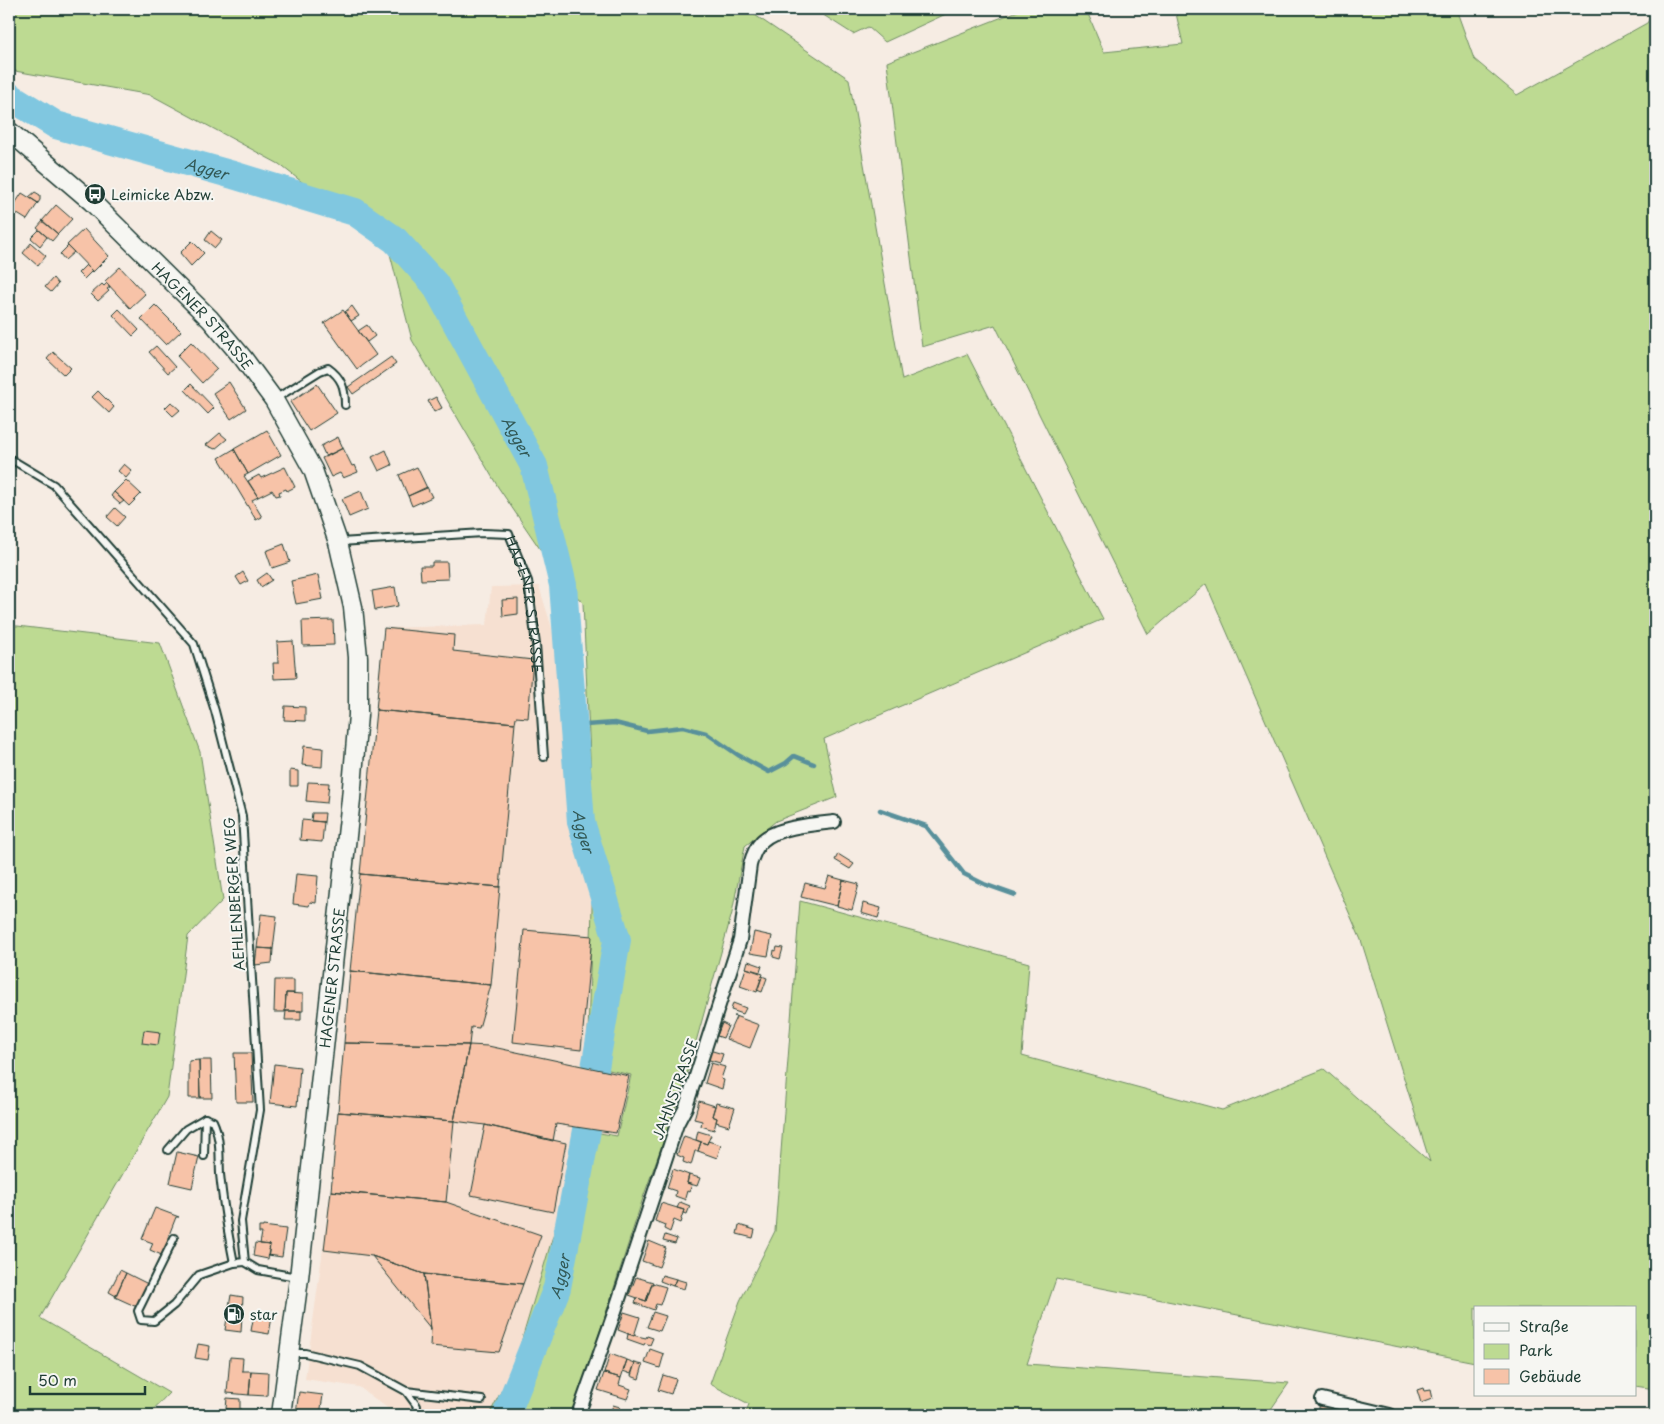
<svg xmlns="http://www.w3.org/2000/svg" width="1664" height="1424" font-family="'Playpen Sans',sans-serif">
<rect width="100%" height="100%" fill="#f6ece3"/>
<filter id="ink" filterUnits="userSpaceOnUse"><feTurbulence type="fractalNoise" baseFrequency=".02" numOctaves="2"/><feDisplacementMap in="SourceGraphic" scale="10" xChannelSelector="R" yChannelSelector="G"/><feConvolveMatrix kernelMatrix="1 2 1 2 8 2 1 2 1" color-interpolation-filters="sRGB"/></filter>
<g filter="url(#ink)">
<path fill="#f6e0d1" d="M539 586 563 664 594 845 587 1065 631 1074 617 1136 577 1130 555 1229 514 1366 493 1411 489 1415H397L359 1387 305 1379 331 1191 384 628 487 625 491 587Z"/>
<path fill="#bdda92" stroke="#6e8c63" d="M9 9H746L849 79 902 380 967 354 1103 619 824 739 837 797 776 821 745 846 732 913 685 1081 644 1195 573 1415H489L514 1366 555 1229 577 1129 617 1136 631 1075 587 1065 594 845 583 603 559 577 498 487 412 340 389 250 279 164 151 95 9 70Z
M814 9H918L948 13 885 42 868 27 853 34Z
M1023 9H1086L1104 52 1183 44 1175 9H1456L1474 59 1517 95 1647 23 1655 11V1389L1635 1386V1308H1475V1362L1056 1279 1027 1364 1289 1383 1267 1415H745L749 1404 710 1384 740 1301 775 1231 800 901 1029 963 1022 1056 1222 1110 1324 1069 1430 1162 1361 940 1206 584 1148 634 995 325 922 347 887 62Z
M9 625 160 643 200 752 223 900 188 936 167 1097 40 1318 169 1393 148 1415H9Z"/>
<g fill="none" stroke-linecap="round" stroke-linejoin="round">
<path stroke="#59909b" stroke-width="4.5" d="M573 709 585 725 615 723 647 731 683 727 706 733 738 755 769 772 786 763 794 756 814 764
M880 810 926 826 964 874 984 884 1015 895"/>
<g stroke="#80c7e0" stroke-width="28">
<path id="s1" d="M9 96 56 125 233 175 355 212 395 240 435 284 534 466 563 585 581 822 617 940 595 1068"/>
<path id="s2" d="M506 1415 557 1288 587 1130"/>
</g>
</g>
<path fill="#f7c3a8" stroke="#1f3d34" d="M35 192 40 195V200L38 203 29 197Z
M22 193 38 203 27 220 11 210Z
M56 205 72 219 58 234 42 221Z
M43 221 58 234 52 241 37 228Z
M84 229 109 256 93 272 67 245Z
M39 230 47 237 40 246 31 238Z
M211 231 222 240 215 248 205 240Z
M192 241 204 253 191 266 180 253Z
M31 243 46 256 38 266 23 253Z
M68 246 74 252 65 260 60 254Z
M86 265 92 271 84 279 78 273Z
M120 267 145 294 130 308 105 281Z
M53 278 58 284 51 292 45 287Z
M107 283 110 287 107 289 109 291 98 301 91 294 102 284 104 286Z
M155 305 181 331 166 345 141 319Z
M352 306 359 316 351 321 345 312Z
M119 309 139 330 133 336 113 315Z
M343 310 376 355 357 369 324 323Z
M367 325 375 336 367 342 358 331Z
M191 342 217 369 202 383 177 356Z
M156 346 175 367 168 373 149 352Z
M53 352 71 368 64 375 47 359Z
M391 357 396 364 353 394 348 387Z
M229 382 246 409 231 419 213 393Z
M191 384 214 408 208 414 185 390Z
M317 384 337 413 309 431 290 402Z
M98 391 114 407 109 413 92 397Z
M436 397 442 408 434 412 428 401Z
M171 402 180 410 173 416 165 408Z
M267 430 281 455 248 474 234 449Z
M220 433 227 439 215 449 206 445Z
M338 437 343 448 326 457 321 446Z
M343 448 352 466 355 465 358 472 343 478 340 473 331 477 322 458Z
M234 449 248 474 244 476 258 497 252 500 262 517 256 520 219 458Z
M386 450 392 465 379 471 372 457Z
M124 464 132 471 126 478 118 471Z
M285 467 295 487 287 491 286 489 279 492 280 495 276 496 272 490 258 497 248 481 259 475 261 478Z
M417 467 427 488 408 496 399 475Z
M126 480 141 494 129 506 114 492Z
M427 487 432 497 412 506 408 496Z
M361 491 368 509 349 517 342 499Z
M114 492 124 501 120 504 111 496Z
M115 508 125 517 117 526 107 517Z
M284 544 290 562 272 568 266 551Z
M432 562H447L448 579 421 580 420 566H432Z
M243 572 248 581 241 585 236 577Z
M267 573 272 580 261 587 257 580Z
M318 575 323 599 296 604 291 581Z
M395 587 398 606 375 610 372 591Z
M518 599V614L503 616 502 600Z
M333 620 334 645 303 646 302 621Z
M384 628 454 635 453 651 533 660 528 718 516 717 515 723 376 710Z
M293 641 296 678 274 679 273 663H278L277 642Z
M285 706 305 707V721L284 720Z
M376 710 515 723 500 887 360 874Z
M304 746 323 748 322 767 302 765Z
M290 770 298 771V786H290Z
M308 782 329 783 327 803 306 801Z
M312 813H325L324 822 311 821Z
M302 820 324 822 322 842 300 840Z
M838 854 854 864 850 869 835 860Z
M296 874 318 876 316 903 310 902 309 906 293 904Z
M360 874 500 887 491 985 350 971Z
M829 876 843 880 837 906 801 897 805 883 825 888Z
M843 880 859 884 852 910 837 906Z
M863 903 881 908 878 918 861 913Z
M261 914 277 916 273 949 257 948Z
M524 930 592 936 581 1050 513 1042Z
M754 932 772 936 768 956 750 953Z
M777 947 783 948 780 959 773 957 774 950 776 951Z
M257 948 273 949 272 963 255 965Z
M748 961 762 966 760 972 746 968Z
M746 968 763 974 757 992 740 986Z
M350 971 491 985 479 1028 471 1027 469 1045 344 1043Z
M762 976 767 978 762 992 757 990Z
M275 980H294V993H286L285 1012H274Z
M286 993 303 994V1011H285Z
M733 1003 746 1008 743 1014 731 1010Z
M286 1011H301V1020H285Z
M734 1016H735L759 1025 750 1048 726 1039 736 1017Z
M722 1023 728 1026 723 1038 717 1036Z
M144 1030 160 1032 158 1045 142 1043Z
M344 1043 469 1045 454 1121 338 1112Z
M469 1045 488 1046 629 1076 616 1133 556 1124 553 1141 485 1125 454 1121Z
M709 1050 723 1054 720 1063 706 1059Z
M234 1053H251L253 1102H236Z
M199 1060H211L212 1098H200Z
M199 1060 200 1098H189V1061Z
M711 1063 725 1067 721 1079 724 1080 722 1089 705 1083Z
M274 1064 300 1067 297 1106 270 1103Z
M699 1101 715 1106 712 1116 717 1118 714 1130 701 1126 702 1121 694 1119Z
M716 1103 735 1108 729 1126 716 1122 717 1118 712 1116Z
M338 1112 454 1121 446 1202 331 1191Z
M485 1125 566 1143 553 1212 471 1195Z
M698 1131 711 1135 707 1144 696 1140Z
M684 1136 701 1142 698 1151H695L691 1165 683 1162 684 1158 677 1155Z
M708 1141 721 1145 717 1158 698 1151 701 1142 707 1144Z
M177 1152 199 1157 192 1188 170 1183Z
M673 1169 689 1175 687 1183 692 1185 689 1192 687 1191 685 1198 686 1200 675 1196 676 1191 667 1188Z
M689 1175 700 1178 697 1186 687 1183Z
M331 1191 446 1202 541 1235 523 1284 424 1274 372 1256 324 1250Z
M680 1202 690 1206 687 1214 683 1213 684 1210 677 1208Z
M661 1203 684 1210 681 1219 682 1220 681 1223 674 1220 670 1232 664 1229 665 1225 655 1221Z
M155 1208 179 1217H176L167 1240 170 1241H168L165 1247 167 1249 165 1248 163 1254 164 1256 150 1250 153 1243 142 1239Z
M739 1225 755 1230 753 1238 737 1234Z
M263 1226 286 1229 282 1257 268 1255 270 1245 260 1244 262 1233H259V1227H263Z
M665 1235 677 1239 675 1244 663 1241Z
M649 1241 666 1248 659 1267 642 1261Z
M255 1243 270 1245 268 1259 253 1256Z
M372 1256 424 1274 431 1329Z
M120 1270 126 1273 116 1296 109 1292Z
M126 1273 148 1284 137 1307 115 1297Z
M424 1274 523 1284 499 1352 430 1346 431 1329Z
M662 1275 676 1279 673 1286 660 1281Z
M636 1277 653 1282 646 1301 629 1295Z
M676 1279 686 1282 684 1289 673 1286Z
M652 1283 666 1287 660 1305 656 1304 654 1310 635 1303 637 1298 646 1301Z
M231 1295 243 1297 241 1332 225 1330Z
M624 1312 640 1317 634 1336 618 1330Z
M653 1312 666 1316 660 1331 647 1327Z
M254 1314 272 1317 269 1334 251 1331Z
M628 1334 646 1338 647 1336 653 1338 650 1345 645 1343 644 1345 627 1339Z
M198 1344 210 1346 208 1360 195 1358Z
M650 1349 664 1354 660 1368 645 1363Z
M610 1354 627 1360 621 1378 604 1373Z
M230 1357 243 1358 242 1371H251L249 1395 227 1393Z
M627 1360 635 1363 631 1374 623 1371Z
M635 1363 643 1365 639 1379 631 1376Z
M251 1371 268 1372 267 1396 249 1395Z
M604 1373 621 1378 619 1385 631 1389 627 1399 598 1390Z
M663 1375 676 1379 671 1394 658 1390Z
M1423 1388 1424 1391 1430 1390 1432 1399 1421 1403 1417 1390Z
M299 1392 323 1395 320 1415 296 1413Z
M227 1398 240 1399V1410L226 1409Z
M1320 1401 1336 1405 1333 1415H1318Z
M613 1405 620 1407 617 1413 611 1411Z"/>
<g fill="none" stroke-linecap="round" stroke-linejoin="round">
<g stroke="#1f3d34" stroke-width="10">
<g id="lane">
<path d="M275 399 320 371 328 368C342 378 345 388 345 405"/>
<path d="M9 458 54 485 194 644 215 711 242 816 260 1110 241 1221 245 1262 258 1270 297 1277"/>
<path id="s3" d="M340 542 483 533 509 534 528 581 536 644 544 757"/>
<path d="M168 1150 186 1129 205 1118 213 1121C221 1138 219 1155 220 1174 223 1204 228 1233 234 1263L245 1262"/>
<path d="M204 1156 205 1118"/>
<path d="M174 1238 138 1311 141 1320 154 1321 174 1305 199 1275 234 1263"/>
<path d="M290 1353H305L360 1366 406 1391 417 1406 415 1415"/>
<path d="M406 1391 482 1400"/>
</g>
</g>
<g stroke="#1f3d34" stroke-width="16">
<path id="street" d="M1322 1399 1390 1415
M578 1415 615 1311 677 1124 686 1107 740 940 750 865C752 857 756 847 762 841 776 827 815 824 834 822"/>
</g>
<g stroke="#1f3d34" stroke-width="21">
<g id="secondary">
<path id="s4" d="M9 131 92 202 210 319 243 358 274 400 313 470 338 542 353 607 358 657V715L351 799 299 1278 281 1415"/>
</g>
</g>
<use href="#lane" stroke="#f6f6f2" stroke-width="6"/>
<use href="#street" stroke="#f6f6f2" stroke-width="12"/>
<use href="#secondary" stroke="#f6f6f2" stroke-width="18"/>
</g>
</g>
<defs>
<g id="bus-disc" transform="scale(1.125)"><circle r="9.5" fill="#1f3d34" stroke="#f6f6f2"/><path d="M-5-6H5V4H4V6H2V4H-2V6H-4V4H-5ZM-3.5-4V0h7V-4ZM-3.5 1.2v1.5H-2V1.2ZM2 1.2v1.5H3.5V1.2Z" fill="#fff"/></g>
<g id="fuel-disc" transform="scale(1.125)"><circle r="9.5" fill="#1f3d34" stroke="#f6f6f2"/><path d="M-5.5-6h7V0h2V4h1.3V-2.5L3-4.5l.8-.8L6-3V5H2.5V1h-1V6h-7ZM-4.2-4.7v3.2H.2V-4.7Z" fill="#fff"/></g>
</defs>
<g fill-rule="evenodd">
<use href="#bus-disc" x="95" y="194"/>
<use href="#fuel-disc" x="234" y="1314"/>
</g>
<g text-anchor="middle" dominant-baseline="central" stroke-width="4" stroke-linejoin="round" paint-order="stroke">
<g font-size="14" fill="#1f3d34" stroke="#f6f6f2" text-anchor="start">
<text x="111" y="194">Leimicke Abzw.</text>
<text x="250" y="1314">star</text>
</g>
<g font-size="14" fill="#1f3d34" stroke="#f6f6f2">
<text stroke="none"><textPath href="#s4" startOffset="268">HAGENER STRASSE</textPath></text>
<text stroke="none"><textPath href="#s3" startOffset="242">HAGENER STRASSE</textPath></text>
<text transform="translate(234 894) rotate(-94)">AEHLENBERGER WEG</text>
<text transform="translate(332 978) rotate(-84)">HAGENER STRASSE</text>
<text transform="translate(675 1089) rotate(-70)">JAHNSTRASSE</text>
</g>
<g font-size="15" font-style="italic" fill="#325956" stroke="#f6f6f2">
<text stroke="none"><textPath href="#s1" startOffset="212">Agger</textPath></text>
<text stroke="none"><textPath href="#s1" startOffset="648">Agger</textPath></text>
<text stroke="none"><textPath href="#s1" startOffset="1052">Agger</textPath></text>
<text stroke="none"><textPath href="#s2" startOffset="149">Agger</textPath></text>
</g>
</g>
<rect width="1664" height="1424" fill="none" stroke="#f6f6f2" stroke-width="30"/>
<rect x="15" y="15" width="1634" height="1394" fill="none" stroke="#1f3d34" stroke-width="2" filter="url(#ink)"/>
<rect x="1474" y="1306" width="162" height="90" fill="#f6f6f2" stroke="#a0aca6"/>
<rect x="1484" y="1323" width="25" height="8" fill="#f6f6f2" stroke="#a0aca6"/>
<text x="1519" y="1332" font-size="15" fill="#1f3d34">Straße</text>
<rect x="1484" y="1344" width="25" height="15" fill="#bdda92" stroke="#a0aca6"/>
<text x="1519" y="1356" font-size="15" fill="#1f3d34">Park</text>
<rect x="1484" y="1369" width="25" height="15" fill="#f7c3a8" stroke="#a0aca6"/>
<text x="1519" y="1382" font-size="15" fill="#1f3d34">Gebäude</text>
<path d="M30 1386v8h115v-8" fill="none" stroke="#1f3d34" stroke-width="2.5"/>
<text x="38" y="1386" font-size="15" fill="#1f3d34" stroke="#f6f6f2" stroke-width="4" paint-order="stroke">50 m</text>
</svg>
